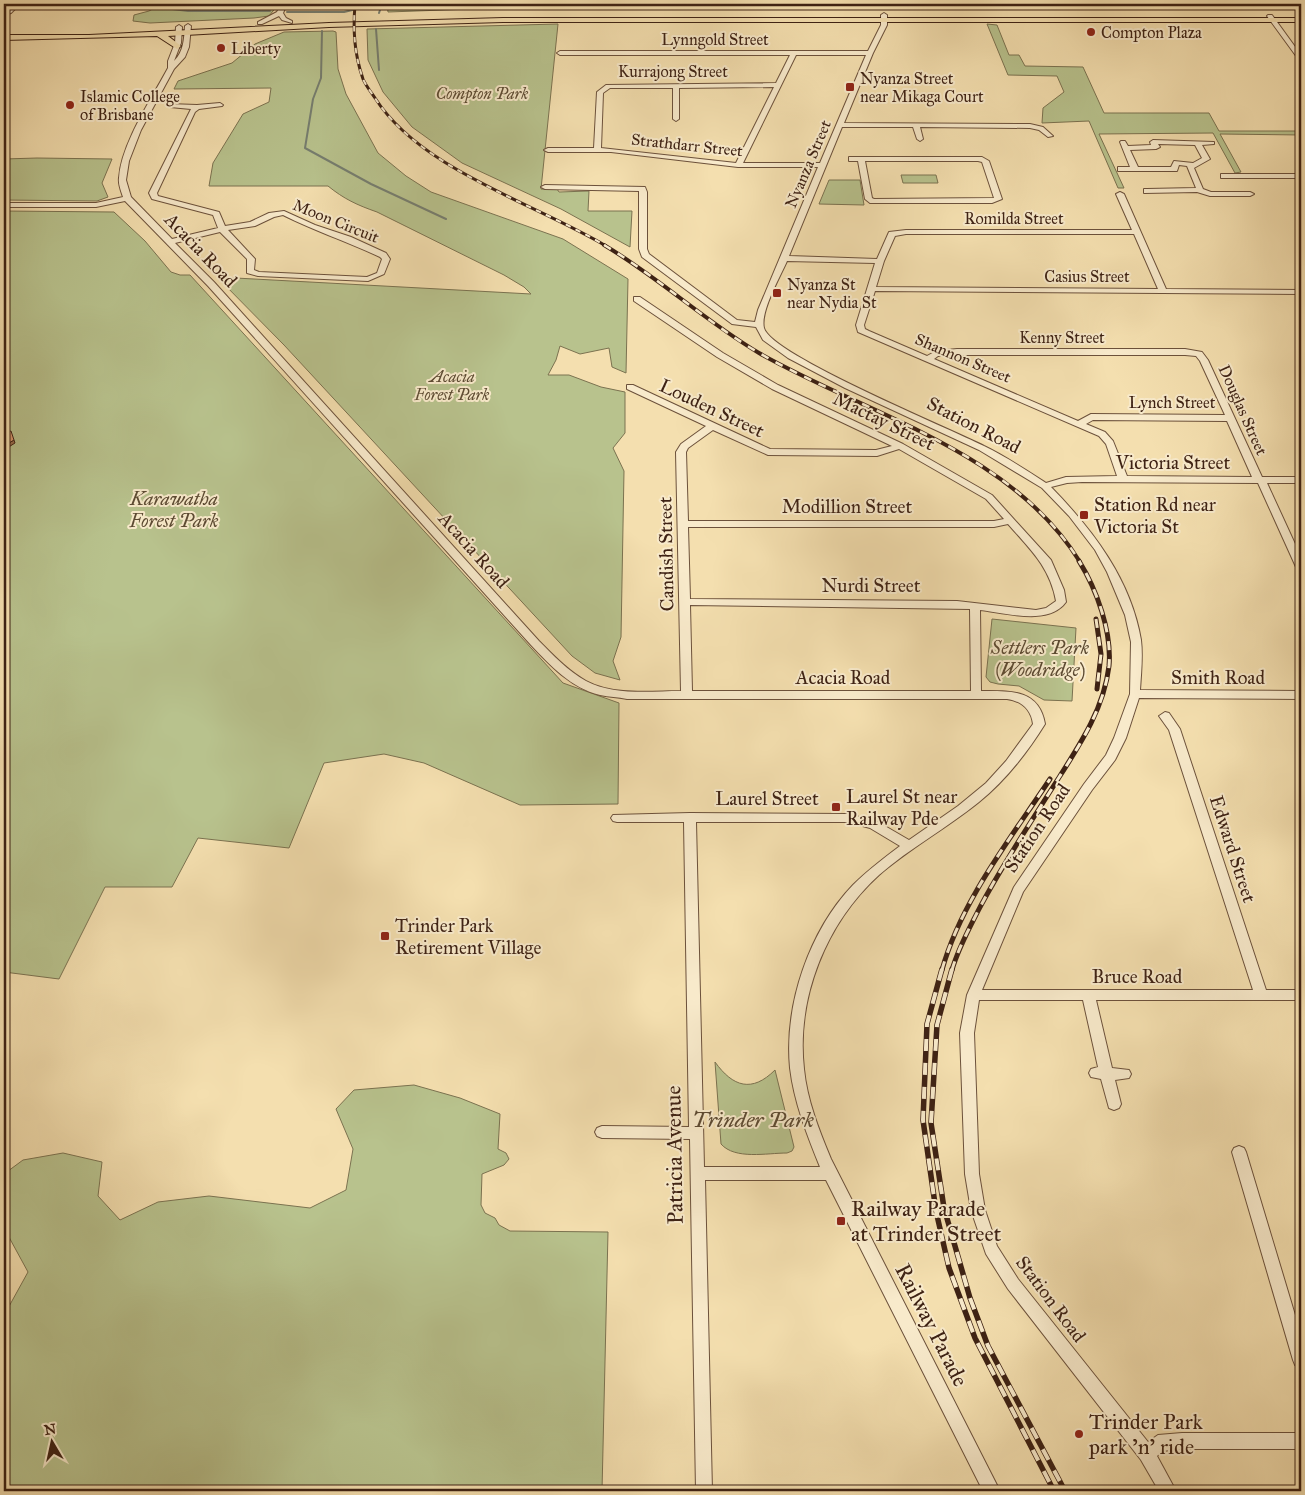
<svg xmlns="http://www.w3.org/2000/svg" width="1305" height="1495" font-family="'IM FELL Great Primer',serif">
<rect width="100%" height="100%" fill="#f4dfaf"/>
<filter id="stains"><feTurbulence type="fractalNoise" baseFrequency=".004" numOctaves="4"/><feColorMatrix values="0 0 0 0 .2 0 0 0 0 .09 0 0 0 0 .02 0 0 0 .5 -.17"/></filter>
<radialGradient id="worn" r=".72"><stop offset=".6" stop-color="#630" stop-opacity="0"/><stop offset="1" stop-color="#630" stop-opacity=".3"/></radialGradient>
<path fill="#b8c28d" stroke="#7b7250" d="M156 4H271L277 6 269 16 254 18 150 23 133 21 134 15 149 11 158 6Z
M387 4H471L472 9 388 12Z
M558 24 541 189H557L559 192 589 191 588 211H632L630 247 561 209 462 163 412 127 383 92 368 60 367 29Z
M987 24 997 25 1009 55H1019L1025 66 1083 67 1104 113H1209L1219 131H1301V135L1220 134 1241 172 1235 173 1213 133 1099 134 1124 188H1118L1089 121 1042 123 1043 108 1064 92 1057 76 1008 75Z
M333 31 336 32 338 69 346 94 378 153 406 176 431 192 563 239 628 279 626 373 612 367 609 348 580 354 560 346 556 360 548 375H569L601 387 625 392V433L613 448 624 471 621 637 613 661 620 680 595 673 572 656 284 345 217 277 531 294 524 287 504 275 377 212C357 205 344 199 328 186H209L213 163 243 114 269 102 271 88 174 89 178 81 232 63 255 44 284 32Z
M37 158 112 159 102 183 108 197 97 201 4 200V159Z
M901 175H936L938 183H903Z
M829 180H860L864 205 819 204Z
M4 211 114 212 145 241 171 272 180 275H190L563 683 619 703 618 804 520 805 424 763 384 754 324 763 289 848 198 838 172 887H105L59 979 4 972Z
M992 619 1076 628 1072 701 1044 700 1019 686 998 684 990 682 986 677Z
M715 1062C733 1087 752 1093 775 1070L794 1147 792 1151 787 1153C767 1153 735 1160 721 1144Z
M414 1085 460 1098 500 1114 498 1149 506 1153 509 1159 504 1165 482 1174 481 1205 485 1213 495 1218 499 1225 510 1231 608 1232 602 1491H4V1311L7 1310 28 1272 4 1228V1174L23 1160 63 1153 102 1162 98 1196 120 1220 158 1202 209 1196 310 1208 346 1190 353 1149 336 1109 354 1090Z"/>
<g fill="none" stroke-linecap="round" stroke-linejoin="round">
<path stroke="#767e70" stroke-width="2" d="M147 4 149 6 188 11H270
M287 12H344L377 4
M379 13 382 4
M376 29 379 70
M322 31 321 78 313 99 305 148 371 184 446 219"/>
<g stroke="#6c513b" stroke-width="2">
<path id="minor" d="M14 4H20L11 13 4 15V11Z
M281 4H287L283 13 286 18 292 21V23L282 20 279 16 262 24H258V22L277 12Z
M884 13 887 15V25L873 53 844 123 1030 124 1043 127 1053 136 1048 137 1039 130 1030 128 920 127 923 139 920 141 917 139 913 127H842L789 256 877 259 889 232 906 230H1132L1116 194 1120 192 1124 194 1166 289 1301 290V294L875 291 864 325 865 329 869 331 927 356 936 351 957 349H1185L1202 352 1208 360 1262 477H1301V483H1267L1301 557V570L1296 567 1258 483 1082 482 1067 483 1051 487C1093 530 1131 580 1141 640 1143 656 1141 674 1140 690L1301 691V699L1139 698 1126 738 1115 760 1092 790 1023 892 982 990H1253L1169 730 1159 716 1165 712 1169 713 1180 729 1266 990H1301V1000H1096L1112 1068 1129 1070 1131 1074 1129 1078 1115 1080 1121 1104 1119 1108 1114 1110 1109 1108 1101 1079 1091 1077 1089 1073 1091 1069 1098 1067 1083 1000H979L974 1033 979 1174 985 1210 997 1246 1018 1279 1148 1442 1158 1435 1182 1433H1296L1301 1431V1447L1296 1449H1182L1162 1451 1157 1456 1176 1491H1159L1141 1460 1008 1289 986 1254 971 1210 965 1174 960 1033 967 995 1014 887 1084 784 1106 755 1114 738 1130 694 1131 642 1125 615 1107 572 1095 550 1069 516 1042 488 979 450 845 388 788 358 763 340 756 327 732 324 642 257 639 249V191L545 189 541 187 545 185 645 187 647 192V249L649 254 737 320 755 322 758 310 818 167H738L611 152H548L544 150 548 148H594L597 92 606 85 776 83 790 55H560L557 53 560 51H868L881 25V15ZM796 55H866L820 163H743ZM774 87 736 163 601 148 603 93 610 88H673V119L676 121 679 119V88ZM906 234H1134L1158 289 876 287 884 261 895 236ZM787 261 875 263 856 325 858 332 1099 436 1106 444 1117 476 1066 477 1046 483C1026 470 1005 456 984 446 951 429 771 355 764 328 760 312 780 277 787 261ZM957 355H1185L1196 356 1200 361 1225 415 1091 414 1078 421 934 359 938 356ZM1093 420 1227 421 1252 477 1127 476 1113 441 1105 432 1086 424Z
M1268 15H1272L1301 55V61L1299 60 1267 16Z
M188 24 191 26 189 47 185 57 174 69 141 130 129 161 126 180 131 197 172 239 218 228 213 215 152 199 149 193 191 109 170 107 167 105 168 104 197 105 220 103 223 105 222 106 199 109 195 112 157 193 158 196 219 212 225 226 250 222 269 213 284 211 315 225 351 237 386 253 390 259 384 274 368 281 258 276 247 273V259L220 232 175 243 214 282 539 641C553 655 568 671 586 681 614 696 651 691 681 691L676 452 681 444 706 426 627 389V385H633L770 449 876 450 892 446 772 389 717 357 634 301V297H640L723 353 778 385 903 444 992 495 1051 560 1064 590 1066 602C1049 626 1006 613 980 610L981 691C1010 691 1039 689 1045 724 1027 753 1005 781 979 802 947 828 910 848 879 875 826 923 796 998 804 1069 807 1100 819 1130 831 1159L1000 1491H983L826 1180H705L712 1491H696L690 1139 602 1138 597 1136 595 1132 597 1128 602 1126 689 1127 684 822H617L613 821 611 818 613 815 690 813 848 814 878 822 909 840 958 806 986 783 1006 761 1033 724C1031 709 1021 701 1007 699H627C618 697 609 697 600 695 571 688 551 666 531 645L208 286 125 201 96 207H4V203H96L123 197C121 191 118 184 119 178 121 144 152 98 168 68V61L175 43 176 27 179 25 182 27 181 43 174 61C184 51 184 39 185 26ZM283 215C315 231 348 242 380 257L382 259 377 273 367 277 259 272 254 270 255 259 228 230 255 226 274 217ZM713 430 768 455 877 456 899 449 986 499 1004 519 994 521H688L686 452 688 448ZM1008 524C1030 549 1050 567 1056 601L1046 608 1036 610 957 601 690 599 688 527H994ZM690 605 970 609 971 691H692ZM696 822H848L870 828 900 846C884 858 868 870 853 885 809 931 784 1005 790 1068 794 1102 807 1135 820 1167H704Z
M1153 140 1214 142V144L1202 145 1210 159 1194 168 1203 189 1211 192H1250L1254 194 1250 196H1210L1197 192 1144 193V189H1147L1196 188 1187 166 1179 165 1177 171H1118V167H1130L1120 142 1121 141H1125L1128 146 1151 145 1150 142ZM1158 144 1195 145 1202 158 1193 163 1174 161 1171 167H1138L1130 150 1156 149 1160 147Z
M849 157H982L989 161 1002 199 992 203H870L865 199 858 161H849ZM865 161H978L982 162 994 198 874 199 872 198Z
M1221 174H1301V178H1221Z
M1239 1146 1244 1148 1246 1152 1301 1335V1368L1295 1365 1293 1360 1232 1152 1234 1148Z"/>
</g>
<g stroke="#3e2214" stroke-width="2">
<path id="major" d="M503 18H1301V22H503L329 27 168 36 181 46 177 49 157 36 4 40V35H89L329 23Z"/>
</g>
<use href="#minor" fill="#f8eacb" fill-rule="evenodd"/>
<use href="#major" fill="#f4dfaf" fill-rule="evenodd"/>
<g stroke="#3e2214" stroke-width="3">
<path id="rail-far3" d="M355 4C353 30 354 53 363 79 366 86 371 92 375 98 421 170 534 203 606 246"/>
</g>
<g stroke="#3e2214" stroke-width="4">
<path id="rail-far2" d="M604 245C658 277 705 321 759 353 868 415 1011 450 1080 562"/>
</g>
<g stroke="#3e2214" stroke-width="5">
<path id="rail-far1" d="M1096 619 1101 654 1097 689
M942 970C961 901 1011 838 1050 779
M952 970C958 949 968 931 978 911 1002 865 1031 822 1058 779 1081 743 1104 708 1109 666 1112 632 1097 590 1079 561"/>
</g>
<g stroke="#3e2214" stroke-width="5.5">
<path id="rail" d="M942 969 927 1024 923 1120 936 1211 949 1268 975 1338 1054 1491
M952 969 937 1025 931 1123 944 1208 970 1298 988 1346 1065 1491"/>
</g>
<use href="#rail-far3" stroke="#f8eacb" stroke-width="2" stroke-dasharray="5.5" stroke-linecap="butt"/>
<use href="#rail-far2" stroke="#f8eacb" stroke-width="2.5" stroke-dasharray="8" stroke-linecap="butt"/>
<use href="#rail-far1" stroke="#f8eacb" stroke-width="3" stroke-dasharray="9" stroke-linecap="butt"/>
<use href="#rail" stroke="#f8eacb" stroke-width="4" stroke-dasharray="12" stroke-linecap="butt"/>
</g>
<path fill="#bb825e" stroke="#3e2214" d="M599 4H612V9H599Z"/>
<path fill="#986a4c" stroke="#3e2214" d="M14 440 15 443 4 450V446Z"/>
<path fill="#d9976d" stroke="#3e2214" d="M11 431 14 440 4 446V433Z"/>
<g fill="#8f2418" stroke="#f8eacb" stroke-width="2">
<circle cx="1091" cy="32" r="5"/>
<circle cx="221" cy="48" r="5"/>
<rect x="845" y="82" width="10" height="10" rx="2.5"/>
<circle cx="70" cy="105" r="5"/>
<rect x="772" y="288" width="10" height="10" rx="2.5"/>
<rect x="1079" y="510" width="10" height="10" rx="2.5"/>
<rect x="831" y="802" width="10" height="10" rx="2.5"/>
<rect x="380" y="931" width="10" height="10" rx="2.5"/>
<rect x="836" y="1216" width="10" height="10" rx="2.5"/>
<circle cx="1079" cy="1434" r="5"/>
</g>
<g text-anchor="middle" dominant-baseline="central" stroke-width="4" stroke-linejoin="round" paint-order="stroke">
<g font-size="16" fill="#3e2214" stroke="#f8eacb" text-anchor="start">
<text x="1101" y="32">Compton Plaza</text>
<text x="231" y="48">Liberty</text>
<text x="860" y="78">Nyanza Street<tspan x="860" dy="18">near Mikaga Court</tspan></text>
<text x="80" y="96">Islamic College<tspan x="80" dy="18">of Brisbane</tspan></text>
<text x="787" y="284">Nyanza St<tspan x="787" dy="18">near Nydia St</tspan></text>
</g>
<g font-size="16" fill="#3e2214" stroke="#f8eacb">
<text x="715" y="39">Lynngold Street</text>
<text x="673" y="71">Kurrajong Street</text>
<text transform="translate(687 145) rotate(6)">Strathdarr Street</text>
<text transform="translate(808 164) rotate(-67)">Nyanza Street</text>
<text x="1014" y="218">Romilda Street</text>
<text transform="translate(336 221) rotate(22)">Moon Circuit</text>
<text x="1087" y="276">Casius Street</text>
<text x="1062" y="337">Kenny Street</text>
<text transform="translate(963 358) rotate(23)">Shannon Street</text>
<text x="1172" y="402">Lynch Street</text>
<text transform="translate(1243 410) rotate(66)">Douglas Street</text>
</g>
<g font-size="16" font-style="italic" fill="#5c4a32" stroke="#f8eacb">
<text x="482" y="93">Compton Park</text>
<text x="452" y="376">Acacia<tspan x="452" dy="18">Forest Park</tspan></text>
</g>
<g font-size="19" fill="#3e2214" stroke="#f8eacb">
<text transform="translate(201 250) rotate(46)">Acacia Road</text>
<text transform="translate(712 408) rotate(25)">Louden Street</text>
<text transform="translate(884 421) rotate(26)">Mactay Street</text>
<text transform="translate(974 425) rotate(27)">Station Road</text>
<text x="1173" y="462">Victoria Street</text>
<text x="847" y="506">Modillion Street</text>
<text transform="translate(474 550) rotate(48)">Acacia Road</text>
<text transform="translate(666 554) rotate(-91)">Candish Street</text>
<text x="871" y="585">Nurdi Street</text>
<text x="843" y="677">Acacia Road</text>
<text x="1218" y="677">Smith Road</text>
<text x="767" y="798">Laurel Street</text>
<text transform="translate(1037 828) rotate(-56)">Station Road</text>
<text transform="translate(1233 849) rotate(72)">Edward Street</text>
<text x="1137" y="976">Bruce Road</text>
<text transform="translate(1051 1299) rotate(53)">Station Road</text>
</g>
<g font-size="19" font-style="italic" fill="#5c4a32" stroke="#f8eacb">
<text x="174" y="498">Karawatha<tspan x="174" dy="22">Forest Park</tspan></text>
<text x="1040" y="647">Settlers Park<tspan x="1040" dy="22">(Woodridge)</tspan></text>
</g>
<g font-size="19" fill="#3e2214" stroke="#f8eacb" text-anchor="start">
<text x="1094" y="504">Station Rd near<tspan x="1094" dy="22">Victoria St</tspan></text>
<text x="846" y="796">Laurel St near<tspan x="846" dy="22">Railway Pde</tspan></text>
<text x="395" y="925">Trinder Park<tspan x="395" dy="22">Retirement Village</tspan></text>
</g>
<g font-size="22" font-style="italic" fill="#5c4a32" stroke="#f8eacb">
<text x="753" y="1119">Trinder Park</text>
</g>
<g font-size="22" fill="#3e2214" stroke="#f8eacb">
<text transform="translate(674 1155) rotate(-91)">Patricia Avenue</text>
<text transform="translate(932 1325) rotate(63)">Railway Parade</text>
</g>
<g font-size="22" fill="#3e2214" stroke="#f8eacb" text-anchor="start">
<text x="851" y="1208">Railway Parade<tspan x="851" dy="25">at Trinder Street</tspan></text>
<text x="1089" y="1421">Trinder Park<tspan x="1089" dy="25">park 'n' ride</tspan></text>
</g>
</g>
<rect width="1305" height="1495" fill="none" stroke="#f4dfaf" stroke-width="20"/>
<rect x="5" y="5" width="1295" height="1485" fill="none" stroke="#3e2214" stroke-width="2.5"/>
<rect x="10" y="10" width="1285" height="1475" fill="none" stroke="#3e2214"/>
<g transform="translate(52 1442) rotate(351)" stroke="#f8eacb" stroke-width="4" paint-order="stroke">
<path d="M0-4L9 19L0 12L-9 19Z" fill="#3e2214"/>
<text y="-8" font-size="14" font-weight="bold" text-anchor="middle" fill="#3e2214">N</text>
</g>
<rect width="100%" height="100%" filter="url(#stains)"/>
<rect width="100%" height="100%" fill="url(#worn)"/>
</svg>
